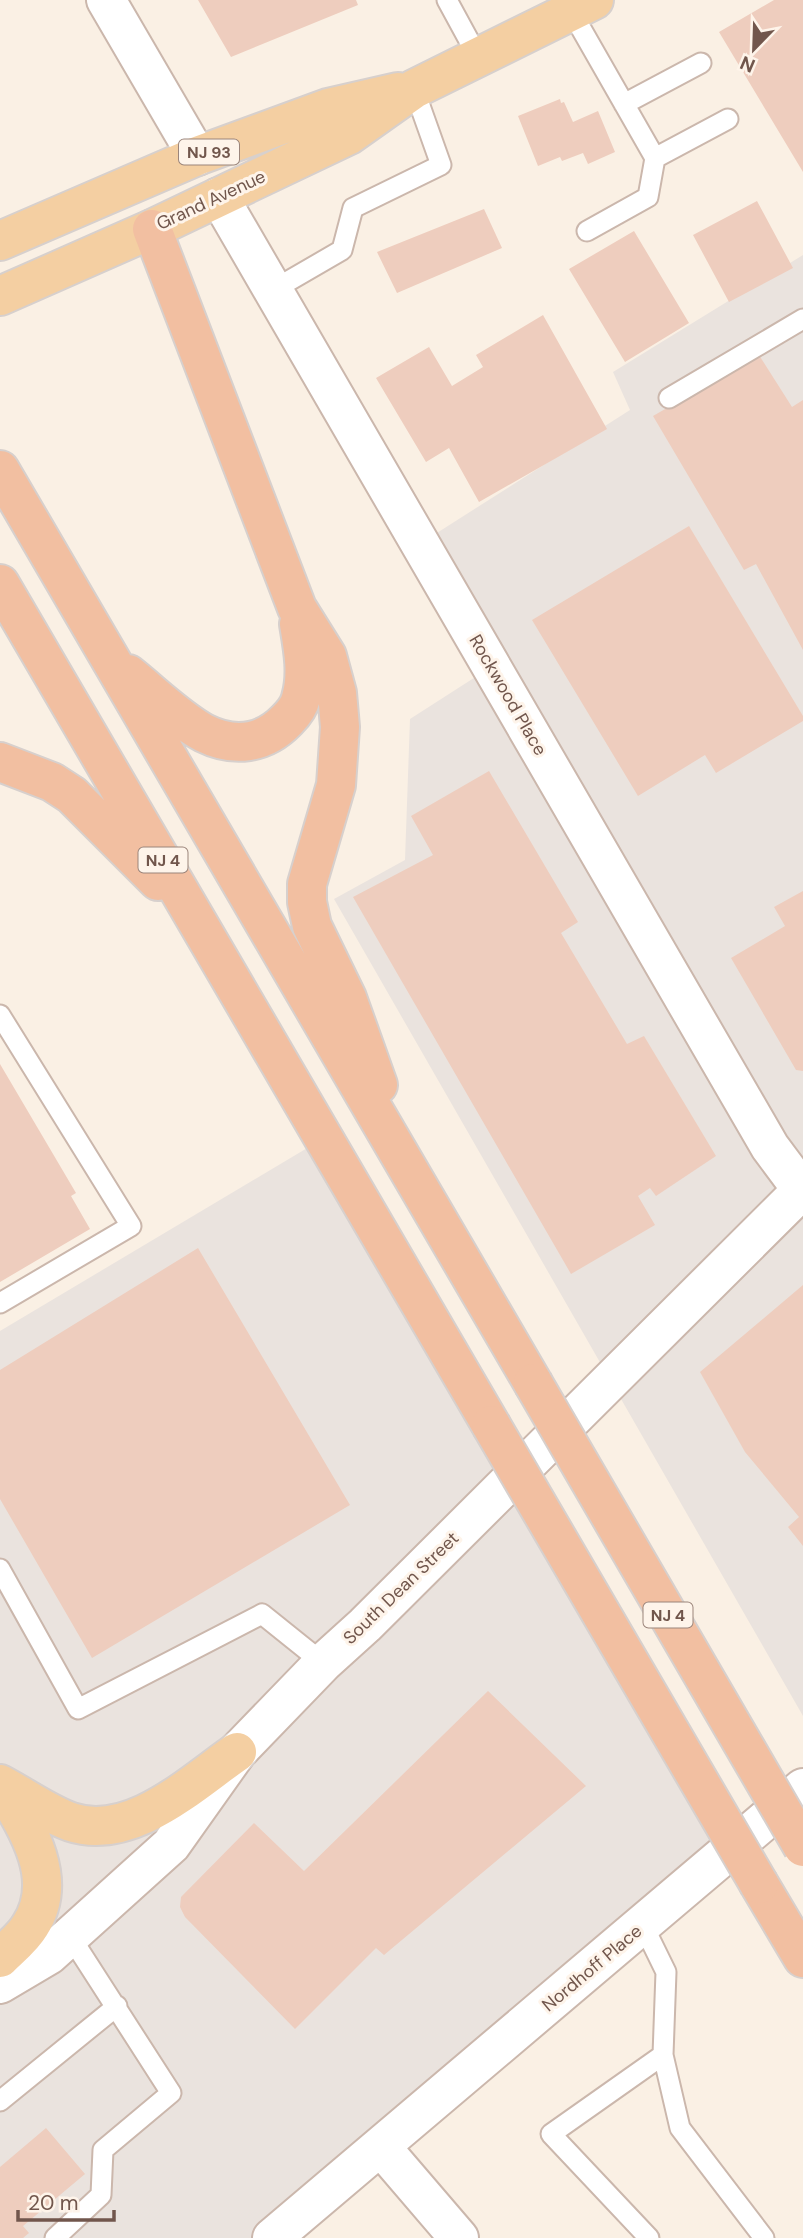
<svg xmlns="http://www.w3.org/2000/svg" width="803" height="2238" font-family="'DM Sans',sans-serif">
<rect width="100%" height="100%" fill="#faf0e4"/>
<path fill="#eae3de" d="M803 255V1716L334 899 405 860 410 719 491 667 429 538 630 410 613 372Z
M324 1138 734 1842 272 2238H0V1331Z"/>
<path fill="#eecdbe" d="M198 0H356L358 5 231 57Z
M774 0H803V172L719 32Z
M560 99 561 103 564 102 573 122 598 111 615 152 588 164 583 153 562 161 560 157 538 166 518 116Z
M757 201 793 268 729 302 693 235Z
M484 209 502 248 397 293 377 252Z
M634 231 689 323 625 362 569 269Z
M543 315 607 429 479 502 449 448 426 462 376 378 429 347 452 386 483 367 476 355Z
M759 355 792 407 803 400V650L756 564 744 570 653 416Z
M689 526 803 716V721L716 773 705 755 638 796 532 620Z
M489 771 578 922 561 933 627 1044 644 1036 716 1156 656 1196 650 1188 638 1196 655 1225 571 1274 353 897 433 855 411 816Z
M803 891V1071L796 1070 731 958 785 926 774 907Z
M0 1064 76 1193 71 1196 90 1229 0 1282Z
M198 1248 350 1505 92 1658 0 1499V1370Z
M803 1285V1546L788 1527 799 1517 745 1452 700 1372Z
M488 1691 586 1786 384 1955 376 1948 295 2029 185 1917 180 1907 181 1897 254 1823 304 1871Z
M46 2128 85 2174 23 2226 29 2233 23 2238H0V2167Z"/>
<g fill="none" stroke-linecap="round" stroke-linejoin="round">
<g stroke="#cbb7ac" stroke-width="23">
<path id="service" d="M447 0 478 57
M571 11 655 158 728 119
M624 104 701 63
M587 231 648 197 655 158
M273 290 342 250 353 208 441 165 414 89
M669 398 803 319
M0 1015 131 1226 0 1303
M0 1569 78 1709 262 1614 323 1663
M643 1925 666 1972 663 2055 680 2128 764 2238
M0 2101 117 2006
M55 2238 101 2195 103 2150 171 2093 70 1936
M649 2238 551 2134 663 2055"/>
</g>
<g stroke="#cbb7ac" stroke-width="42">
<path id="minor" d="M219 197 770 1147 802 1190
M0 1984 49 1955 171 1845 237 1752 323 1663 365 1625 803 1189
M381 2147 459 2238
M272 2238 803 1788"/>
</g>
<g stroke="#cbb7ac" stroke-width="42">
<path id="tertiary" d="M106 0 197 156"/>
</g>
<g stroke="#d7d0cd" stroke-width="42">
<path id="primary" d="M0 241 197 156 328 108 398 92
M0 296 152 229 349 135 414 89 594 0
M0 1784C23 1796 46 1813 71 1822 131 1842 192 1783 237 1752
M0 1958C10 1948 23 1938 30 1926 61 1879 26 1826 1 1785"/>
</g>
<g stroke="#d7d0cd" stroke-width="42">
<path id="trunk" d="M152 229 297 608 327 656 337 693 340 727 336 785 307 884V902L312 926 347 998 378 1085
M0 470 533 1383
M0 584 491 1425
M128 674C152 693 177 718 204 733 234 748 264 744 287 720 293 714 299 707 301 698 308 674 303 648 299 624
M0 762 52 782 72 795 158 881
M759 1884 803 1958"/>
</g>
<use href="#service" stroke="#fff" stroke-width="19"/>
<use href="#minor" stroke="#fff" stroke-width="38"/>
<use href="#tertiary" stroke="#fff" stroke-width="38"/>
<use href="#primary" stroke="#f4cfa2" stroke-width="38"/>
<use href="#trunk" stroke="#f2bfa1" stroke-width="38"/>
<g stroke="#d7d0cd" stroke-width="42" stroke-linecap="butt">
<path id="trunk-bridge" d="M533 1383 803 1847
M491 1425 759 1884"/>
</g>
<use href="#trunk-bridge" stroke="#f2bfa1" stroke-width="38"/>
</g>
<g text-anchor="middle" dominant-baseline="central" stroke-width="6" stroke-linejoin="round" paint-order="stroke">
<g fill="#fef4ea" stroke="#9b857b" stroke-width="2">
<rect x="179" y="139.5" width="60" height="25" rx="5"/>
<rect x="138.5" y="847.5" width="49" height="25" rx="5"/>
<rect x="643.5" y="1602.5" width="49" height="25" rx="5"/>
</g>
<g font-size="16" font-weight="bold" fill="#71564c">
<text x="209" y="152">NJ 93</text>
<text x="163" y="860">NJ 4</text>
<text x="668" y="1615">NJ 4</text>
</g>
<g font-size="18" fill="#71564c" stroke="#fef4ea">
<text transform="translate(211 200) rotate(-25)">Grand Avenue</text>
<text transform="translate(508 695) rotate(60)">Rockwood Place</text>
<text transform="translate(401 1588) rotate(-44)">South Dean Street</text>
<text transform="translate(592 1968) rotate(-40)">Nordhoff Place</text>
</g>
</g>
<g transform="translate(754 49) rotate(203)" stroke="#fef4ea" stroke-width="5" paint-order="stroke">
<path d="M0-5L12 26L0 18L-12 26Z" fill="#71564c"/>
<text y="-10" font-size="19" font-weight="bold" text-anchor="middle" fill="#71564c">N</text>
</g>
<path d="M18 2210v10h96v-10" fill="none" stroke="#71564c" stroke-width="3.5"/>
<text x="28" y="2210" font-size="21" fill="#71564c" stroke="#fef4ea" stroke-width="5" paint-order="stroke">20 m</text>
</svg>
